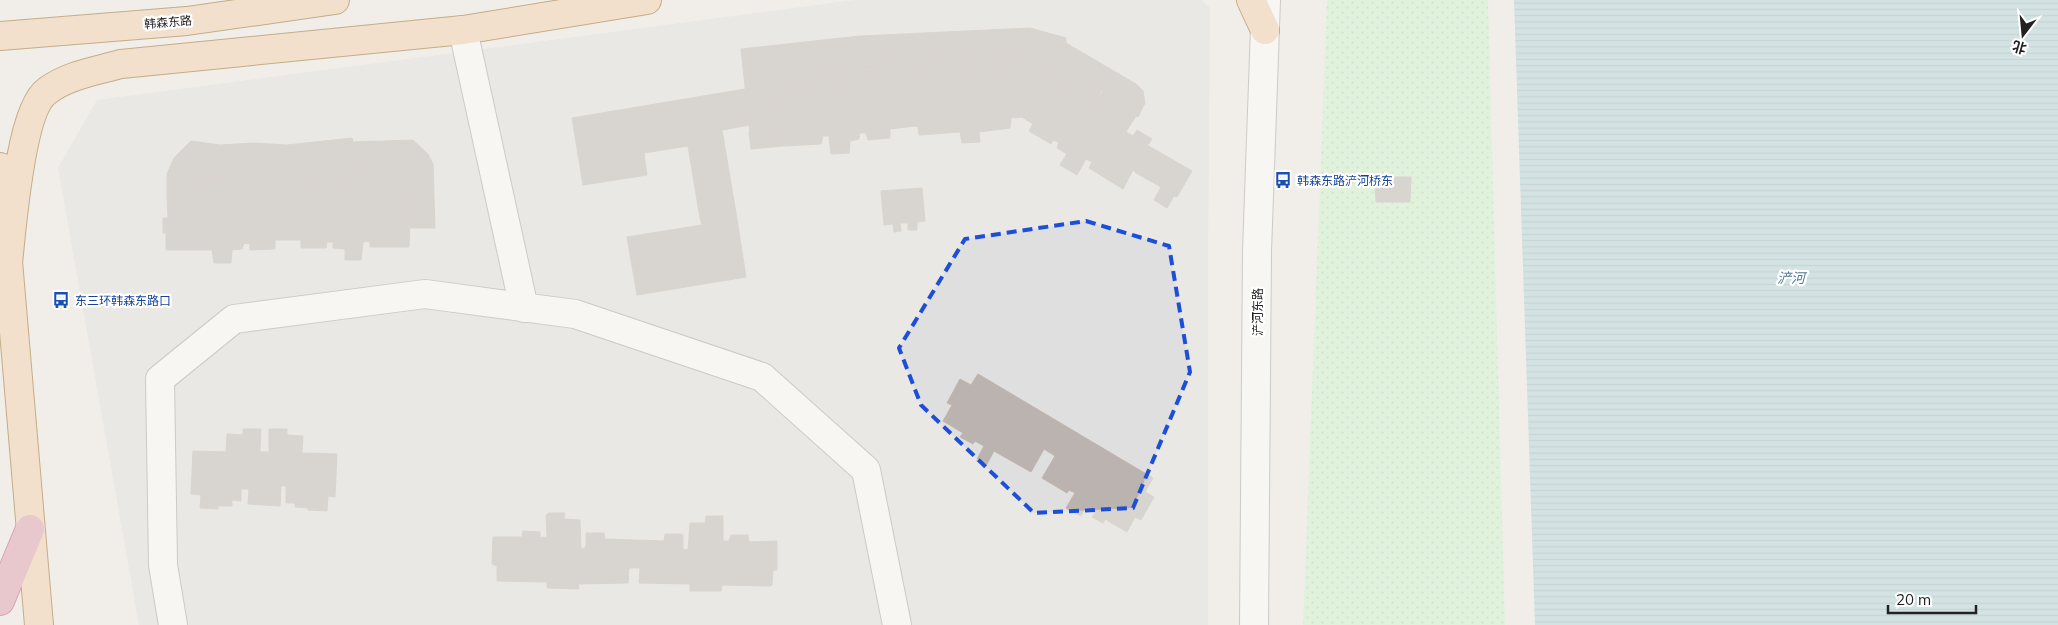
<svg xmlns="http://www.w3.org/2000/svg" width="2058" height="625" font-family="Mulish,'Noto Sans SC',sans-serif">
<defs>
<pattern id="park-dots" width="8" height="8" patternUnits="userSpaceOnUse" patternTransform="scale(1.25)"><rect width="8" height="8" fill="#ccf5cd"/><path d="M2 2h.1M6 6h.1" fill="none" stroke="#afd2b0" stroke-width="1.8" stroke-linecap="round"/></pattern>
<pattern id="water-rules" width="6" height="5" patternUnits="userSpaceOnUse" patternTransform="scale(1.25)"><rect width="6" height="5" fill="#afd3d9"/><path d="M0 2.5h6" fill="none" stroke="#96b5ba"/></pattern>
</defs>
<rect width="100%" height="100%" fill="#f1eee9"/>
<path fill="#dfdfdf" d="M854 0H1202L1210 8 1208 268V625H139L58 168 97 100Z"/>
<path fill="url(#park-dots)" d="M1327 0H1488L1505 625H1303Z"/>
<path fill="url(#water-rules)" d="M1514 0H2058V625H1535Z"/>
<path fill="#bab3af" stroke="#c1b4ad" d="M1030 28 1066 38V43L1030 104 1023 100 1018 51 1001 53 1002 76 996 77 994 59 980 60 979 53 961 55 963 79 956 80 953 56 936 57V63L919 66 921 84 916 85 913 54 880 58 883 86 879 87 876 68 865 69 860 36Z
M860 36 865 69 860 71 859 64 842 67 845 91 835 90 833 66 815 67 816 75 801 76 804 94H798L797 87 776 90 778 99 780 98 781 114 777 115V128L750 132 741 49Z
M1066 43 1136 84 1143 91 1145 103 1138 117 1125 109 1128 104 1112 94 1100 115 1091 111 1103 90 1090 81 1087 87 1074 78 1064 94 1057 90 1060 84 1047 75Z
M1018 51 1023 100 1030 104 1047 75 1060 84 1057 90 1064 94 1074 78 1087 87 1090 81 1102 89 1091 111 1100 115 1112 94 1128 104 1125 109 1136 116 1126 132 1133 136 1137 130 1152 139 1138 159 1143 162 1136 173 1133 170 1123 189 1089 168 1092 162 1086 159 1077 175 1060 165 1067 154 1057 148 1059 142 1053 140 1051 144 1029 131 1033 124 1022 117 1011 118 1010 128 979 132 980 142 962 143 960 132 919 135 918 127 915 126 890 129V138L868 140 866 133H860L859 139 850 141 849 153 831 154 829 136H823L821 144 783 146 781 127 777 128V115L781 114 780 98 778 99 776 90 797 87 798 94H804L801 76 816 75 815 67 833 66 835 90 845 91 842 67 859 64 860 71 876 68 879 87 883 86 880 58 913 54 916 85 921 84 919 66 936 63V57L953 56 956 80 963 79 961 58 963 55 979 53 980 60 994 59 996 77 1002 76 1001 53Z
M745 89 750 125 722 130 736 213 700 218 688 146 644 153 647 175 583 185 572 118Z
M781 127 783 146 751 149 749 132Z
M352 138 353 142 413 140 428 154 433 164 435 228H410L411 191H383L384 179 367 180 368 174H351L350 180 342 181V173H325L324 180H310V197L303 198V192L270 191V195H263L264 181 248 182V175L230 176 229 183 223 184 222 176H206V182L191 183 192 199 185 200 184 193 167 194V174L174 158 191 141 220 145 253 143 287 145Z
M1147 145 1192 171 1177 197 1174 196 1167 208 1154 200 1161 187 1136 173 1143 162 1138 159Z
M325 173H342V181L350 180 351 174H368L367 180 384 179 383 191H411L409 247H370V241L363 242 361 260H345V249L333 248V242H327L326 248H301V240H275V249L250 250V244L244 243 242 249 232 250 231 263H214L212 250H166V233H163V218H168L167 194 184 193 185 200 192 199 191 183 206 182V176H222L223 184 229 183 230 176 248 175V182L264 181 263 195H270V191L303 192V198L310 197V180H324Z
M1375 177H1411L1410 202H1376Z
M922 188 925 221 917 222V230H908V223H900L901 231 894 232 893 224 884 225 881 191Z
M736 213 746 277 637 295 627 237 702 225 700 218Z
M978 374 1153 478 1145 492 1154 497 1141 520 1135 517 1127 532 1105 519 1103 523 1092 517 1095 513 1086 507 1081 516 1066 508 1075 493 1069 490 1067 493 1042 478 1055 456 1044 449 1031 472 994 451 986 466 976 461 984 446 975 441 973 444 960 437 963 433 943 421 952 405 947 403 960 379 971 385Z
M243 429H261L260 452H269V429H287V435L303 436 302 453 337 454 335 497 328 496 327 511 308 510V508L295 507V503H286V486H281L280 506 248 504 249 489H241V501L232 500V506H218V509L200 508 201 495 191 494 193 451 226 452 227 434 243 435Z
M549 513H565L564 519 580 520 581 548 584 549 586 546V533H604L605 539 664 541 665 534H681L683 535V549L688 550 690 523H705L706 516H723V541H729L731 535H748L749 542 777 541V570H773L772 585 770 586 722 585 721 591H690V584L639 583 640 568H629L628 583 578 584 579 589 549 588H547V582L497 581V566L492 564 493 537H522L523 531 540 532V538L547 537 546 515Z"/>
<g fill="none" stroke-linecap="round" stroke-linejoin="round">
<g stroke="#9f9f9f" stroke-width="30">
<path id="minor" d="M463 30 524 308
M173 625 163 565 160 379 234 319 425 294 575 314 762 377 866 470 897 625
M1254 625 1257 251 1266 0"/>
</g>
<g stroke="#8e5c11" stroke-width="30">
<path id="major" d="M1251 0 1265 30
M0 36 187 21 335 0
M0 167 39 625
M8 263C12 228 20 110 47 91 68 75 96 71 121 64L463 30 647 0"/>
</g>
<g stroke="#c93c77" stroke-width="30">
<path id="highway" d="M0 601 30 529"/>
</g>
<use href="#minor" stroke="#fff" stroke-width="28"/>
<use href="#major" stroke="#f3cfac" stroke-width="28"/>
<use href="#highway" stroke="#df9aac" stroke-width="28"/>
</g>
<path d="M0 0H2058V625H0ZM1086 221 1169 246 1190 372 1133 508 1034 513 921 405 899 348 965 239Z" fill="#f1eee9" fill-opacity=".55" fill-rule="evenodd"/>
<path fill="none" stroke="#1d4ed8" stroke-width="4" stroke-dasharray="10 6" stroke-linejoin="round" d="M1086 221 1169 246 1190 372 1133 508 1034 513 921 405 899 348 965 239Z"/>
<defs>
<g id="bus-bare" transform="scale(1.35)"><path d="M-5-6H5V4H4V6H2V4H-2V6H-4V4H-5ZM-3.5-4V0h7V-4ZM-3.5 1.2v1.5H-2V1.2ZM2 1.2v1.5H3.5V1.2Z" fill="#1a4fb4" stroke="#fff" stroke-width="2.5" paint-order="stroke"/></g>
</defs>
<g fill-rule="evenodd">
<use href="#bus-bare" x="1283" y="180"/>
<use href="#bus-bare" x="61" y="300"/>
</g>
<g text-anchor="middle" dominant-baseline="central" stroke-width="4.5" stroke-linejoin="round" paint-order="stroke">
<g font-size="12" fill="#222" stroke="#fff">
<text transform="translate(168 22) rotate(-5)">韩森东路</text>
<text transform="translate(1257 312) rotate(-90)">浐河东路</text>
</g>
<g font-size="12" fill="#164399" stroke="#fff" text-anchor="start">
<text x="1297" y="180">韩森东路浐河桥东</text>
<text x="75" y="300">东三环韩森东路口</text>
</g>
<g font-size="14" font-style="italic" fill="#507999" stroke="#fff">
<text x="1791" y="278">浐河</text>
</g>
</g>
<g transform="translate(2023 35) rotate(196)" stroke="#ffffff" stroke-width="4" paint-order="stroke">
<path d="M0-4L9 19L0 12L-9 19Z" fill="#222222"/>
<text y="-8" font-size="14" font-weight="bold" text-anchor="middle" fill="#222222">北</text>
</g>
<path d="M1888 605v8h88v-8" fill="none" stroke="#222222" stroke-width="2.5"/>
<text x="1896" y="605" font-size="15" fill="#222222" stroke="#ffffff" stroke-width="4" paint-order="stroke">20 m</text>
</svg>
